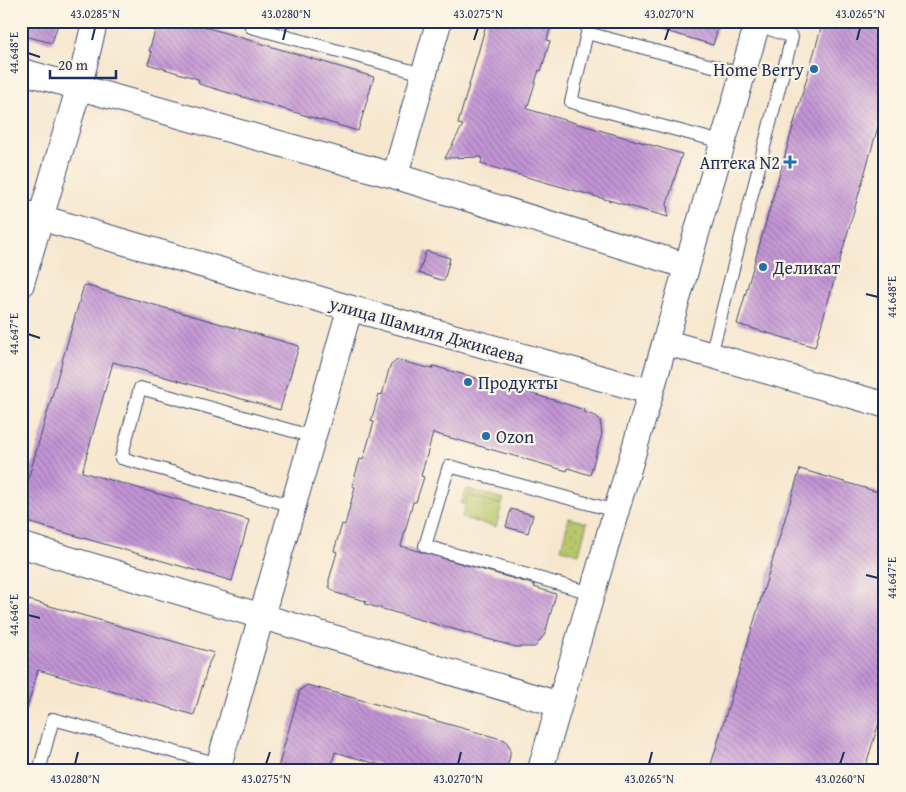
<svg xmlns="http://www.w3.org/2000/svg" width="906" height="792" font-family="'Gentium Book Plus',serif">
<defs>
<pattern id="grass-dots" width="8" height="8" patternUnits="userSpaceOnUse" patternTransform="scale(1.25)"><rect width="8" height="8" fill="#b8c76a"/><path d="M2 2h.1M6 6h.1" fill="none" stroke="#9eab5e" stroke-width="1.8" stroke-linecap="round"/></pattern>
<pattern id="park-tufts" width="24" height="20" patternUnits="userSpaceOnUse" patternTransform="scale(1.25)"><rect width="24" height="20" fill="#b8c76a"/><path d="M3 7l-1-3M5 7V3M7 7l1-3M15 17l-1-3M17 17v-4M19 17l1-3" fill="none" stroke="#9eab5e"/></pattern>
<pattern id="building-back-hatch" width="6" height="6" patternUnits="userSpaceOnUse" patternTransform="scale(1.25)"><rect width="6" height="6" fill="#c294d4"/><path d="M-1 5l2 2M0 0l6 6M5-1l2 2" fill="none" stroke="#9d79af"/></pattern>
</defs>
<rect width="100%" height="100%" fill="#fcf5e5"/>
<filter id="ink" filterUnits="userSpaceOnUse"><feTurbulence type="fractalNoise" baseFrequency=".02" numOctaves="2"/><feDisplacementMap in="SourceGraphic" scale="10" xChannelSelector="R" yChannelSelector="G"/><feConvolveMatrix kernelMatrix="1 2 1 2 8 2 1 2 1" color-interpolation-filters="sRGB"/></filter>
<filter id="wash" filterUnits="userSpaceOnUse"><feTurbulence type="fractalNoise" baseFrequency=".0096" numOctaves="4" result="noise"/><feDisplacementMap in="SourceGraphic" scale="20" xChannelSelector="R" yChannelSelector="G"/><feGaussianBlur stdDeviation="1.12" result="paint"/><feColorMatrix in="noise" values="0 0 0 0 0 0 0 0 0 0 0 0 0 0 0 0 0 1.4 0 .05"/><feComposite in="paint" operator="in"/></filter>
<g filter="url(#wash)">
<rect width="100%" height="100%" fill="#f7e7cf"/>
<path fill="url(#grass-dots)" stroke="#6a7b64" d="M467 489 504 499 502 505 468 495 465 505 461 504 466 490Z
M569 518 587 523 579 554 561 549Z"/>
<path fill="url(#park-tufts)" stroke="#6a7b64" d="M468 495 502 505 496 527 462 518Z"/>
<g id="blocks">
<path fill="url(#building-back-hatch)" d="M21 21H59L52 43 21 35Z
M158 21H206L205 27 374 77 358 131 199 84 198 79 148 64 152 52 149 51Z
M487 21H552L547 40 550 41 541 71 539 70 527 109 682 154 667 204 668 217 481 164 482 157 445 158 463 125 458 124Z
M650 21H720L713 45 649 26Z
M823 21H845L885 27V102L815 347 737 324Z
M426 251 450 258 444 281 419 273Z
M84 285 299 346 280 410 113 362 82 472 249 520 232 581 21 520V504Z
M397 360 432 369 433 366 557 401 584 410 583 412 596 416 600 420 602 434 590 475 568 468 567 471 433 433 421 476 424 477 416 502H413L401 546 535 585 534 587 556 594 545 634 535 647H516L365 604 366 601 336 593 329 587V580L337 552 334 551 342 524 345 525 355 487 352 486 360 459 363 460 374 422 371 421 379 394 382 395 390 366Z
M800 469 885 494V703L864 771H709Z
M511 509 533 515 528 533 506 527Z
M21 600 28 602 29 600 214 653 209 663 194 715 38 670 26 712 21 711Z
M307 685 505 740 510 747V756L506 771H402L335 752 330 771H277L300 690Z"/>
</g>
</g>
<g filter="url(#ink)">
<use href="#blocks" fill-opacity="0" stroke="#3c4b6f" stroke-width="1"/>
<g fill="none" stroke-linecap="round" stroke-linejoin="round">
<g stroke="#3c4b6f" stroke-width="14">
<path id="lane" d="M252 21 251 27 423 74
M722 142 571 102 587 33 743 74
M711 355 792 37 758 25
M294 506 121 458 140 388 314 437
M591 593 425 546 449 466 616 511
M39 771 53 719 219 764"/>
</g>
<g stroke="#3c4b6f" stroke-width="27">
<path id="street" d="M21 71 395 176 687 266
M395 176 439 21
M21 212 350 308 651 392 665 342 885 405
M21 285 79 87 95 21
M665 342 758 21
M21 545 558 704
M217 771 350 308
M540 771 651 392"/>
</g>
<use href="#lane" stroke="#fff" stroke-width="12"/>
<use href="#street" stroke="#fff" stroke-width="25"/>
</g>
</g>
<path fill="none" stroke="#1b2f5e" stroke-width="2" d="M92 40 95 28M283 40 286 28M474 40 478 28M665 40 669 28M857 40 860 28M28 53 40 57M866 294 878 297M28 334 40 338M866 575 878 578M28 615 40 618M75 764 78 752M266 764 270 752M458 764 461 752M649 764 652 752M840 764 844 752"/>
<g fill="#1f6fb2" stroke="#fcf5e5" stroke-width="2">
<circle cx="814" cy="69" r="5"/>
<path d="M787.5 154.5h5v5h5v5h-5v5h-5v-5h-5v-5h5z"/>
<circle cx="763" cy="267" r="5"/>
<circle cx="468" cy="382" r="5"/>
<circle cx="486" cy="436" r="5"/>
</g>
<g text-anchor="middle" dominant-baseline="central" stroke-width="4.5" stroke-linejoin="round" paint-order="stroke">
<g font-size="18" fill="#1b2f5e" stroke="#fcf5e5" text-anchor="start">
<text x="804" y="69" text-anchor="end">Home Berry</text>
<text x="780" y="162" text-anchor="end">Аптека N2</text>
<text x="773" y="267">Деликат</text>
<text x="478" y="382">Продукты</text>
<text x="496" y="436">Ozon</text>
</g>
<g font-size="18" fill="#1b2f5e" stroke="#fcf5e5">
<text transform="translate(427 330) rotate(16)">улица Шамиля Джикаева</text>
</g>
</g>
<rect width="906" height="792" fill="none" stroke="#fcf5e5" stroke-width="55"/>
<path d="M50 70v8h66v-8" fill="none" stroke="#1b2f5e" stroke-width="2.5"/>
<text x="58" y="70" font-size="15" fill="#1b2f5e" stroke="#fcf5e5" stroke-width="4" paint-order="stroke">20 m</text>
<rect x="28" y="28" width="850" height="736" fill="none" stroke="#1b2f5e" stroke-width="2"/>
<g font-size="12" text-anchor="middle" fill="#1b2f5e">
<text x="95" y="18">43.0285°N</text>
<text x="286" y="18">43.0280°N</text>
<text x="478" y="18">43.0275°N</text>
<text x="669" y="18">43.0270°N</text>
<text x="860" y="18">43.0265°N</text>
<text transform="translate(14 53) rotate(-90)" y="4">44.648°E</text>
<text transform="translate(892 297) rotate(-90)" y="4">44.648°E</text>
<text transform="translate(14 334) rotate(-90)" y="4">44.647°E</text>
<text transform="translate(892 578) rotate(-90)" y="4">44.647°E</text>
<text transform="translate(14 615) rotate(-90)" y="4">44.646°E</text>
<text x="75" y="783">43.0280°N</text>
<text x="266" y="783">43.0275°N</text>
<text x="458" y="783">43.0270°N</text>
<text x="649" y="783">43.0265°N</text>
<text x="840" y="783">43.0260°N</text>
</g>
</svg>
